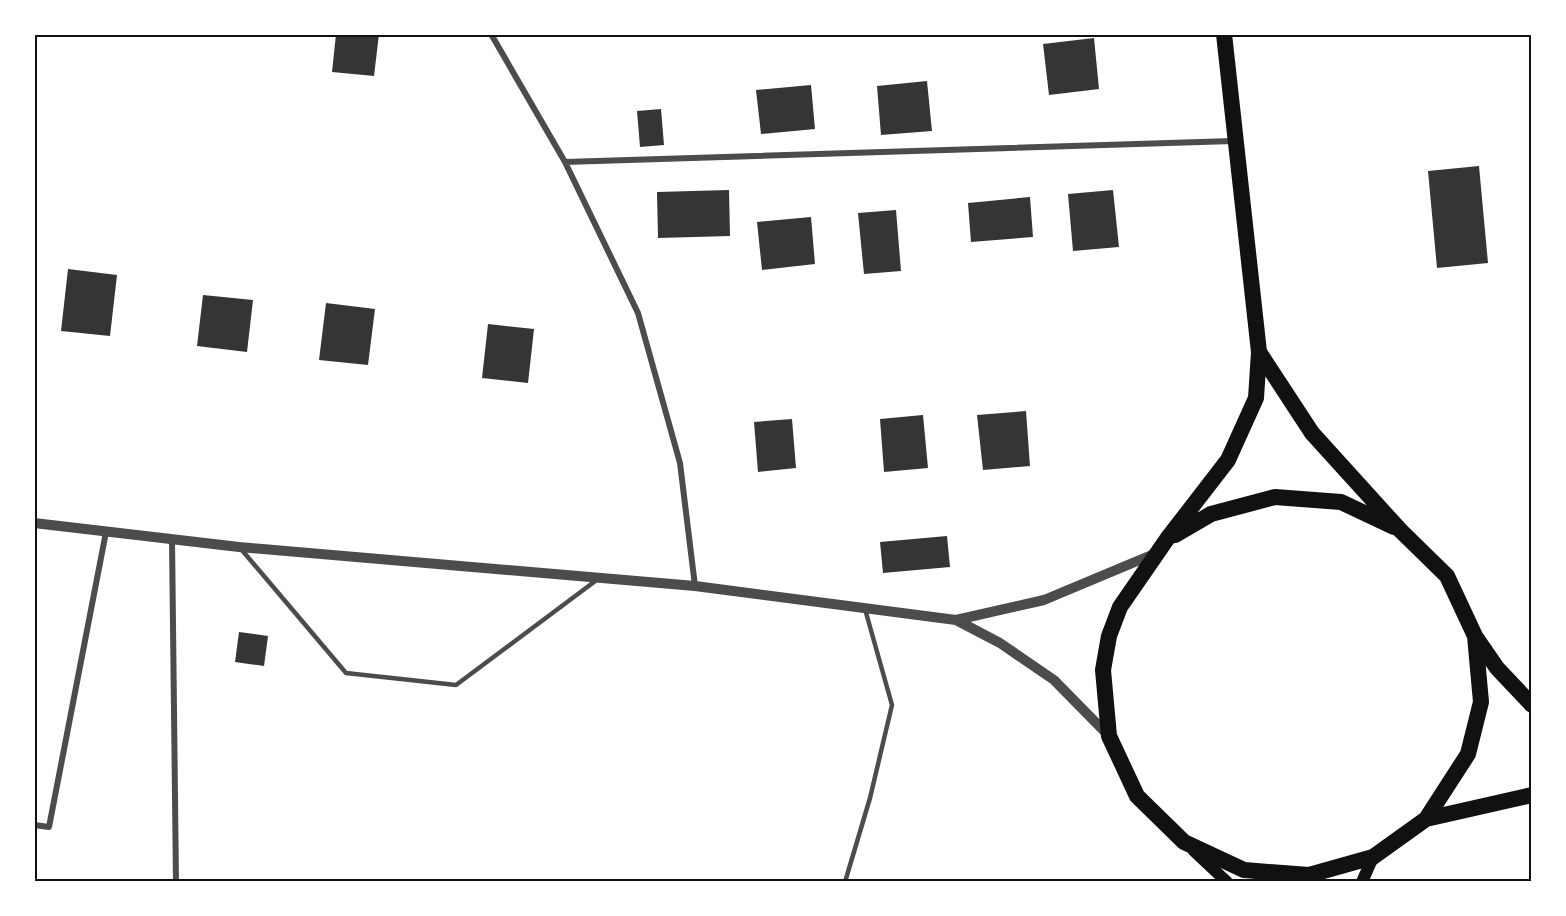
<svg xmlns="http://www.w3.org/2000/svg" width="1566" height="916" font-family="'Playfair Display',serif">
<rect width="100%" height="100%" fill="#fff"/>
<path fill="#353535" d="M336 34H379L374 76 332 72Z
M1094 38 1099 89 1049 95 1043 44Z
M927 81 932 131 881 135 877 86Z
M811 85 815 129 761 134 756 90Z
M661 109 664 145 640 147 637 111Z
M1479 166 1488 263 1437 268 1428 171Z
M729 190 730 236 658 238 657 192Z
M1113 190 1119 247 1073 251 1068 194Z
M1030 197 1033 237 971 242 968 203Z
M896 210 901 271 864 274 858 213Z
M811 217 815 264 762 270 757 222Z
M68 269 117 275 110 336 61 331Z
M203 295 253 300 247 352 197 346Z
M326 303 375 309 368 365 319 360Z
M488 324 534 329 528 383 482 378Z
M1026 411 1030 466 983 470 977 415Z
M923 415 928 468 884 472 880 419Z
M792 419 796 468 758 472 754 422Z
M947 536 950 567 883 573 880 542Z
M239 632 268 636 264 666 235 662Z"/>
<g fill="none" stroke-linecap="round" stroke-linejoin="round">
<path stroke="#4c4c4c" stroke-width="4.5" d="M241 549 346 673 456 685 598 579
M845 882 870 798 892 705 865 609"/>
<path stroke="#4c4c4c" stroke-width="6" d="M491 34 565 162 638 313 680 463 695 586
M565 162 1233 141
M172 539 176 882
M34 825 49 827 106 532"/>
<path stroke="#4c4c4c" stroke-width="10" d="M34 523 239 547 695 586 956 620 1000 643 1054 680 1109 736
M956 620 1044 600 1154 554"/>
<path stroke="#111" stroke-width="12" d="M1194 851 1227 882
M1362 882 1373 857"/>
<path stroke="#111" stroke-width="16" d="M1224 34 1259 352 1256 398 1228 460 1167 539 1120 607 1109 636 1103 670 1109 736 1137 796 1184 842 1244 870 1309 875 1373 857 1426 819 1532 795
M1259 352 1312 433 1400 530 1447 576 1475 636 1497 668 1532 705
M1175 535 1211 514 1275 497 1341 502 1394 527
M1426 819 1468 754 1481 702 1475 636"/>
</g>
<rect width="1566" height="916" fill="none" stroke="#ffffff" stroke-width="72"/>
<rect x="36" y="36" width="1494" height="844" fill="none" stroke="#111" stroke-width="2"/>
</svg>
